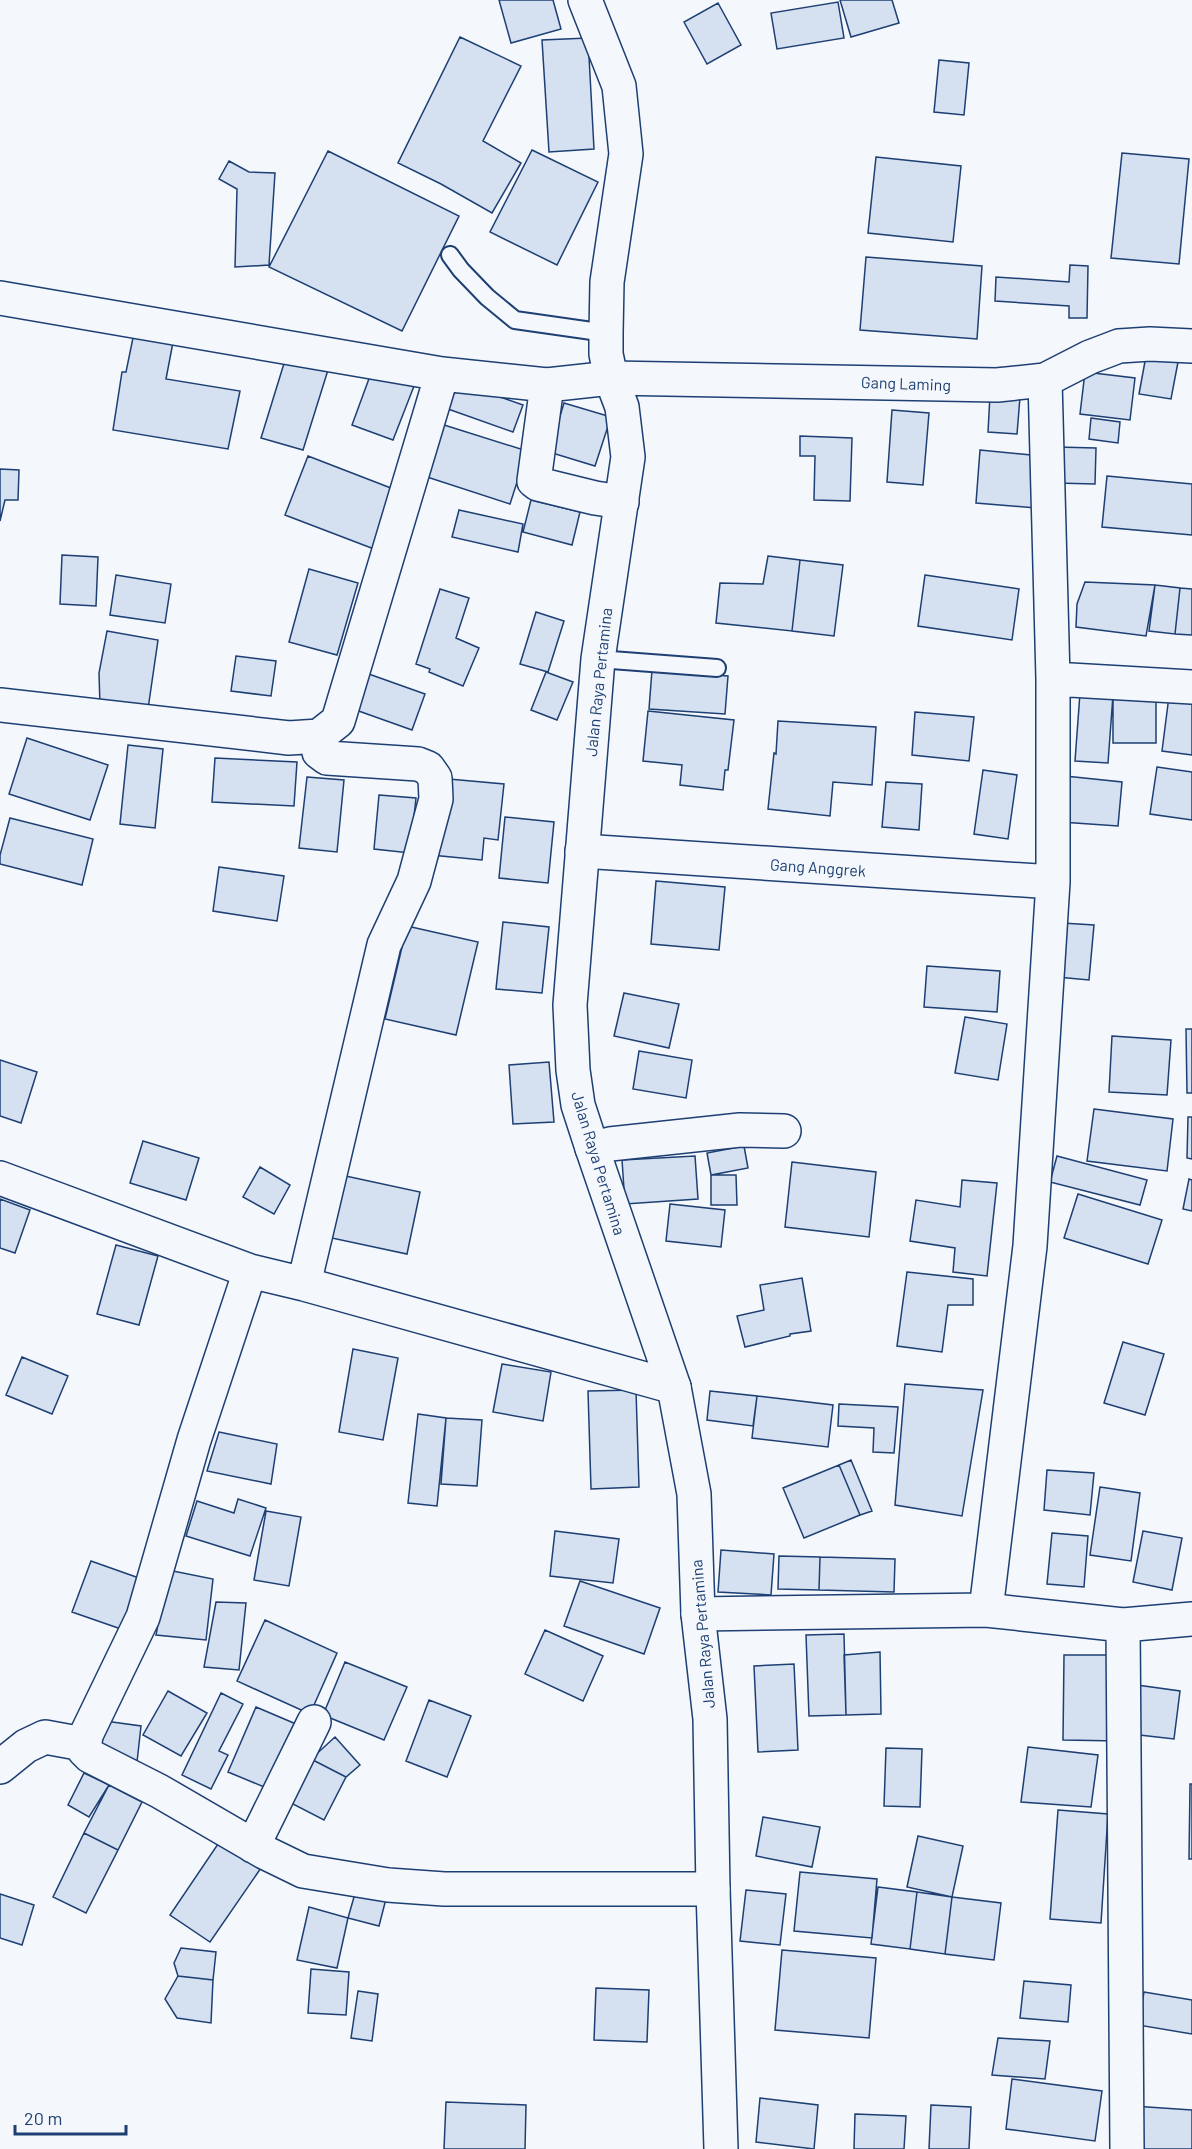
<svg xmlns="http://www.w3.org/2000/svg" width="1192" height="2149" font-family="Barlow,sans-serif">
<rect width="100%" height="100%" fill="#f4f7fb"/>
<path fill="#d5e0f0" stroke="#1d3f73" stroke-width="1.5" d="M499 0H553L561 29 511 43Z
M840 0H892L899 23 851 37Z
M838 2 844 38 777 49 771 13Z
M718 3 741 45 707 64 684 22Z
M460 37 521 66 483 141 521 163 492 213 441 184 398 163Z
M588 38 594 149 549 152 542 40Z
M939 60 969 63 964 115 934 112Z
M532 150 598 182 557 265 490 232Z
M328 151 459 216 402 331 269 267Z
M1122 153 1189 159 1179 264 1111 258Z
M876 157 961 166 953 242 868 233Z
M229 161 249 172 275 173 269 265 235 267 237 189 219 179Z
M866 257 982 266 977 339 860 330Z
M1070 265 1088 266 1087 318H1069V306L995 301 996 277 1069 282Z
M135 328 174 337 166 379 240 391 228 449 113 430 122 372H126Z
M1146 356 1178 362 1171 399 1139 394Z
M286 357 328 370 303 450 261 438Z
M374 365 416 381 393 440 352 425Z
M1085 372 1135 378 1130 420 1080 414Z
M458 382 523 405 513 432 448 409Z
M990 395 1020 397 1017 434 988 432Z
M564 403 611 417 595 466 549 452Z
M892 410 929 413 923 485 887 482Z
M1091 418 1120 422 1118 443 1089 439Z
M441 424 527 451 510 504 424 476Z
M800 436 852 438 850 501 814 500 815 456H800Z
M1056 447 1096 448 1095 484 1055 483Z
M980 450 1041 456 1036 508 976 503Z
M308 456 396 490 374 549 285 515Z
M0 469 19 470 18 500H5L0 521Z
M1107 476 1192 484V535L1102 527Z
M531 500 580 512 572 545 523 532Z
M459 510 523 524 518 552 452 537Z
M62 555 98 557 96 606 60 604Z
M768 556 800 560 792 631 716 623 720 583 763 584Z
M800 560 843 565 834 636 792 631Z
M309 569 358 583 337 655 289 642Z
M116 575 171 584 165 623 110 615Z
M925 575 1019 589 1012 640 918 626Z
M1085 582 1155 585 1146 636 1076 627 1077 604Z
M1155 585 1180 588 1175 634 1149 631Z
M1180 588 1192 589V635L1175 634Z
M440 589 469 598 456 638 479 648 463 686 429 672 430 669 416 664Z
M536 612 564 621 548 672 520 664Z
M107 631 158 640 148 709 100 706 99 673Z
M236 656 276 661 271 696 231 691Z
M652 670 728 676 725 714 649 709Z
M546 672 573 682 557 720 531 710Z
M366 673 425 694 412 730 353 709Z
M1080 693 1113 695 1108 763 1075 761Z
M1113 695 1156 696V743H1113Z
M1169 696 1192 699V755L1162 751Z
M648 711 734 720 728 770H725L723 790 680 785 682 765 643 761Z
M915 712 974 717 969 761 912 755Z
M778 721 876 727 872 785 833 782 830 816 768 809 774 753 776 754Z
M27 738 108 765 90 820 9 794Z
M128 745 163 749 155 828 120 824Z
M215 758 297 762 294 806 212 802Z
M1157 767 1192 772V820L1150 814Z
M983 770 1017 775 1008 839 974 834Z
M1065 776 1122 782 1118 826 1061 822Z
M307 777 344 780 337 852 299 848Z
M449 779 504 784 498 840 484 838 482 860 431 855Z
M886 782 922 784 919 830 882 827Z
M379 795 416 798 410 853 374 849Z
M505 817 554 822 548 883 499 878Z
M10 818 93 839 82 885 0 864V855Z
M219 867 284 876 277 921 213 911Z
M656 881 725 887 719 950 651 944Z
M503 922 549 927 542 993 496 989Z
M1062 923 1094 925 1089 980 1057 977Z
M407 926 478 942 456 1035 385 1019Z
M927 966 1000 971 997 1012 924 1007Z
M624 993 679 1004 669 1048 614 1036Z
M965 1017 1007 1024 998 1080 955 1073Z
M1186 1029H1192V1093H1187Z
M1112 1036 1171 1040 1167 1095 1109 1092Z
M639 1051 692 1060 686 1098 633 1089Z
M0 1060 37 1072 21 1123 0 1116Z
M549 1062 554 1122 513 1124 509 1065Z
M1094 1109 1173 1119 1167 1171 1087 1161Z
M1188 1117H1192V1159L1187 1158Z
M143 1141 199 1158 186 1200 130 1183Z
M744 1146 748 1168 711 1175 707 1153Z
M695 1156 698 1199 625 1204 622 1160Z
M1057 1156 1147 1180 1140 1205 1050 1182Z
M792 1162 876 1172 869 1237 785 1227Z
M260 1167 290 1185 274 1214 243 1197Z
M341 1175 420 1192 407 1254 327 1237Z
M711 1175H736L737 1205H711Z
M1189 1179 1192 1180V1211L1183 1209Z
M962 1180 997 1183 987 1276 953 1272 955 1248 910 1241 916 1200 960 1207Z
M1078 1194 1162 1220 1148 1264 1064 1238Z
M0 1199 30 1210 15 1253 0 1248Z
M670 1204 725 1210 721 1247 666 1241Z
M116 1245 158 1256 139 1325 97 1314Z
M907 1272 973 1279V1305H948L942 1352 897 1346Z
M802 1278 811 1331 790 1334V1336L745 1347 737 1316 764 1310 760 1285Z
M1123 1342 1164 1354 1145 1415 1104 1403Z
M353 1349 398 1358 383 1440 339 1432Z
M22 1357 68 1376 52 1414 6 1395Z
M502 1364 551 1372 543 1421 493 1412Z
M905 1384 983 1390 962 1516 895 1505Z
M636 1390 639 1487 591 1489 588 1391Z
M710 1391 757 1396 753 1426 707 1420Z
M757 1396 833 1405 828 1447 752 1438Z
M839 1404 898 1407 894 1453 873 1452 874 1428 838 1426Z
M418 1414 446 1418 437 1506 408 1503Z
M446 1418 482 1420 477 1486 441 1484Z
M219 1432 277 1444 271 1484 207 1471Z
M851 1460 872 1511 860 1515 839 1465Z
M839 1465 860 1515 804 1538 783 1488Z
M1047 1470 1094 1473 1090 1515 1044 1510Z
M1100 1487 1140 1493 1131 1561 1090 1555Z
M238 1499 266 1508 250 1556 186 1536 197 1501 234 1513Z
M266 1511 301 1517 289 1586 254 1580Z
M555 1531 619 1539 613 1583 550 1576Z
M1143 1531 1182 1538 1172 1590 1133 1582Z
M1052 1533 1088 1536 1084 1587 1047 1584Z
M721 1550 774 1554 771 1595 718 1592Z
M779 1556 820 1557 819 1590 778 1589Z
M820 1557 895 1559 894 1592 819 1590Z
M91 1561 139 1578 121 1629 72 1612Z
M168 1570 213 1579 206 1640 156 1635Z
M580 1581 660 1608 644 1654 564 1626Z
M216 1602 246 1603 239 1670 204 1667Z
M265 1620 337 1653 310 1714 237 1681Z
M545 1630 603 1656 583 1701 525 1674Z
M844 1634 846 1715 809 1716 806 1635Z
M880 1652 881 1714 846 1715 844 1655Z
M1064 1655H1120L1119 1741 1063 1740Z
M345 1662 407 1687 384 1740 323 1715Z
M794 1664 798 1750 758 1752 754 1666Z
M1137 1685 1180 1691 1174 1739 1131 1734Z
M168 1691 207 1713 181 1756 143 1735Z
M221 1693 243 1704 219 1751 228 1755 211 1789 182 1775Z
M429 1700 471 1716 447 1777 406 1761Z
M256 1707 296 1724 269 1789 228 1772Z
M105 1721 141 1726 137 1762 100 1758Z
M335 1737 360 1765 346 1777 311 1759Z
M1028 1747 1098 1755 1091 1807 1021 1802Z
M886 1748 922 1749 920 1807 884 1806Z
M311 1759 346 1777 324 1820 289 1802Z
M84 1773 109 1785 89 1817 68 1805Z
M1190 1784H1192V1859H1189Z
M109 1785 142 1802 118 1850 84 1833Z
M1058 1810 1108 1814 1101 1923 1050 1919Z
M763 1817 820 1827 812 1867 756 1856Z
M84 1833 118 1850 86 1913 53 1897Z
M918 1836 963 1846 952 1897 907 1887Z
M220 1841 261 1868 210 1942 170 1915Z
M800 1872 877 1879 872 1938 794 1931Z
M358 1883 388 1891 379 1926 348 1918Z
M878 1887 917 1892 910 1949 871 1944Z
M746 1890 786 1894 780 1945 740 1941Z
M917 1892 952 1897 945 1954 910 1949Z
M0 1894 34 1905 22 1945 0 1938Z
M952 1897 1001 1903 994 1960 945 1954Z
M309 1907 348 1918 337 1968 297 1960Z
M181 1948 216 1952 213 1980 178 1976 174 1963Z
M782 1950 876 1958 869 2038 775 2030Z
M311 1969 349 1972 346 2015 308 2013Z
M178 1976 213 1980 211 2023 177 2018 165 1999Z
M1024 1981 1071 1985 1068 2022 1020 2018Z
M596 1988 649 1990 647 2042 594 2040Z
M358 1991 378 1994 372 2041 351 2038Z
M1144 1992 1192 2000V2034L1138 2025Z
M998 2038 1050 2041 1045 2079 992 2075Z
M1012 2079 1102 2091 1095 2141 1006 2129Z
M760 2098 818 2105 814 2149 756 2142Z
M446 2102 526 2105 525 2149H444Z
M931 2105 971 2107 969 2149H929Z
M1133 2106 1192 2110V2149H1130Z
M855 2114 906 2116 904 2149H854Z"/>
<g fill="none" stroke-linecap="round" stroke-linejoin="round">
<g stroke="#1d3f73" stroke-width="20">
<path id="service" d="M450 255 461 270 487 297 515 320 606 333
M598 659 717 668"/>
</g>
<g stroke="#1d3f73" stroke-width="36">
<path id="minor" d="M0 298 442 374 547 385 611 378 997 385 1045 380 1090 357 1119 346 1150 344 1192 346
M547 385 534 481 538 484 595 498 622 502
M1053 679 1192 687
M0 705 289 738 319 736 338 721 442 374
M582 851 1053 882
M592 1148 610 1144 740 1130 784 1131
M0 1178 250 1271 304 1284 674 1387
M250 1271 194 1440 143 1617 86 1735 84 1750 90 1756 159 1791 264 1852 303 1871 388 1885 444 1889H713
M304 1284 384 945 414 881 436 799 435 778 428 768 418 764 327 758 319 752V736
M986 1610 1030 1246 1053 882V679L1045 380
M698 1614 986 1610 1123 1625 1192 1619
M1123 1625 1127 2149
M0 1767 26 1746 45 1737 83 1744
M253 1846 314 1722"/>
</g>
<g stroke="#1d3f73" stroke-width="36">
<path id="primary" d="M585 0 619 86 626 154 607 282 606 333V354L611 378 622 407 628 457 598 659 570 1005 573 1070 578 1105 592 1148 674 1387 694 1494 698 1614 710 1719 713 1889 721 2149"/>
</g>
<use href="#service" stroke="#f4f7fb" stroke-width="16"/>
<use href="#minor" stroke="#f4f7fb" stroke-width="33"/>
<use href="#primary" stroke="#f4f7fb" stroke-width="33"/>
</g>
<g text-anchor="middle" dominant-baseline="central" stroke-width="4.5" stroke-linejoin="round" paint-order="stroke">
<g font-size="16" fill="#1d3f73" stroke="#f4f7fb">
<text transform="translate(906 383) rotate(2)">Gang Laming</text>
<text transform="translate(598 682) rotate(-84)">Jalan Raya Pertamina</text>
<text transform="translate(818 867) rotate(4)">Gang Anggrek</text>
<text transform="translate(599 1163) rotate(73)">Jalan Raya Pertamina</text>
<text transform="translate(702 1634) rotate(-95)">Jalan Raya Pertamina</text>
</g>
</g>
<path d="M15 2125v9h111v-9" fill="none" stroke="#1d3f73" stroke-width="3"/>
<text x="24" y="2125" font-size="18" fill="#1d3f73" stroke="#f4f7fb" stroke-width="4.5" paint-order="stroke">20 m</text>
</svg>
